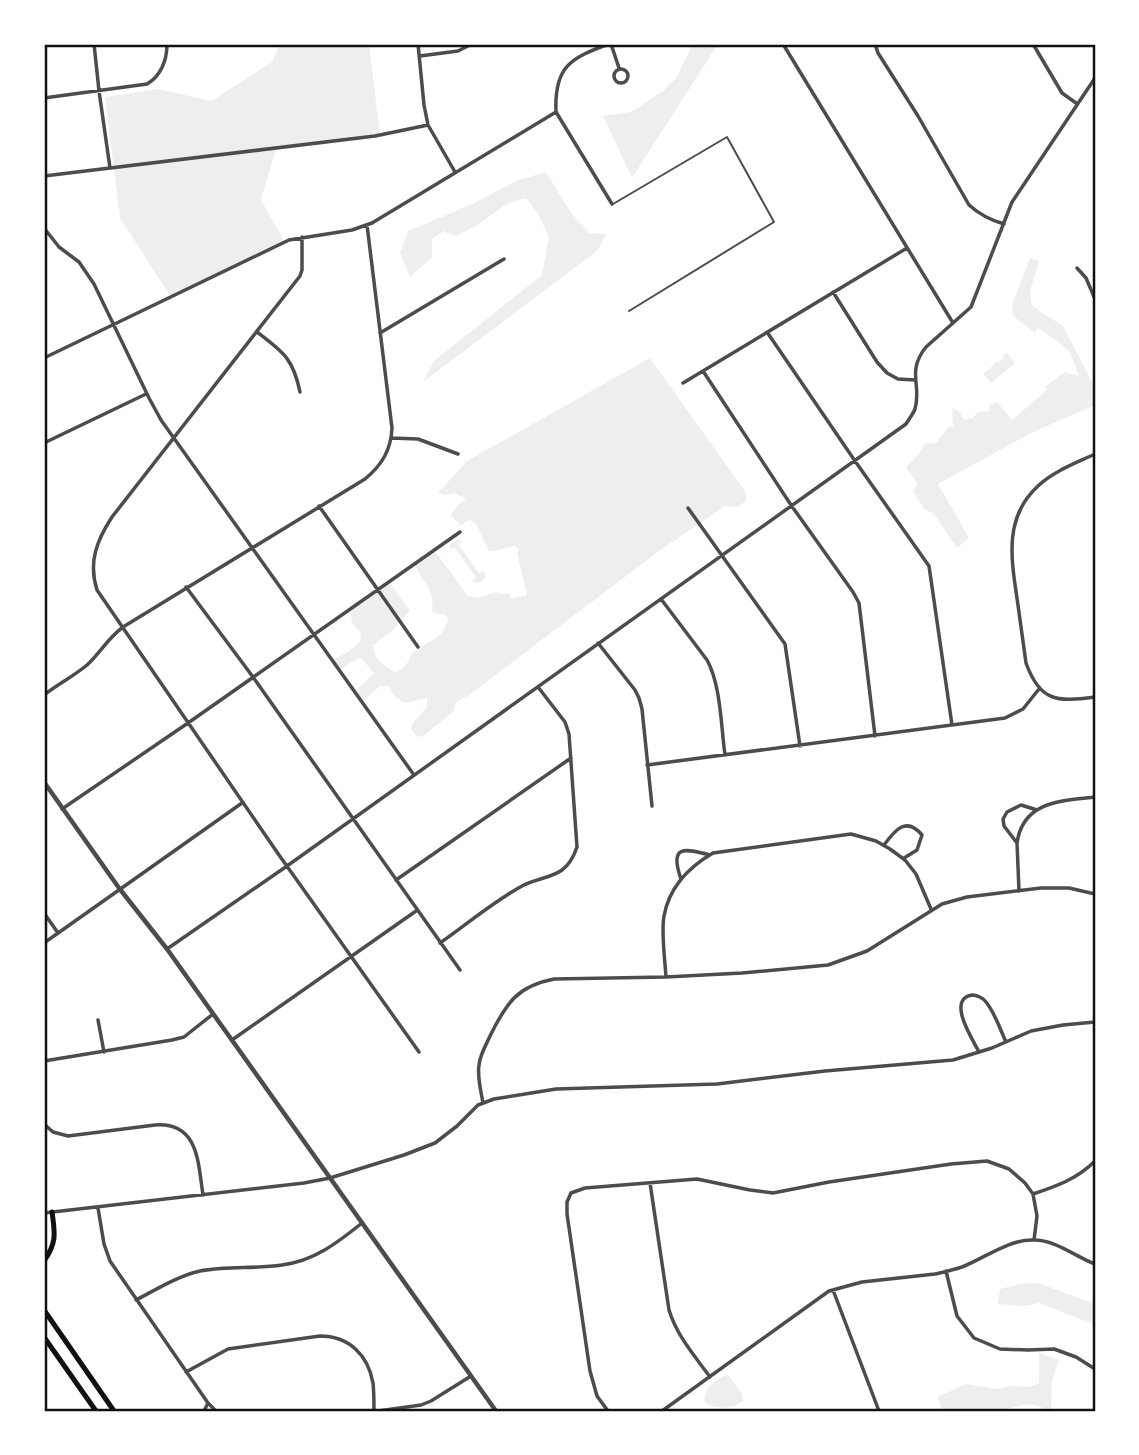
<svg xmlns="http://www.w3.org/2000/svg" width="1139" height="1455" font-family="'DejaVu Sans',sans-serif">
<rect width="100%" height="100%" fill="#fff"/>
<path fill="#eee" d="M280 44H369L380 135 276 149 261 200 285 242 171 297 120 218 105 97 158 89 211 101 272 62Z
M693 44H718L632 178 603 116 631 112 664 90 676 78Z
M546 172 573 216 590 233 606 234 598 250 423 382 434 361 542 275 549 237 538 214 526 198 508 203 476 226 456 236 444 231 432 239V257L410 277 400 253 408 231 470 205 519 180Z
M1030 258 1039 261 1030 291 1032 306 1063 326 1095 388V405L1031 433 938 484 969 538 957 548 933 513 925 510 913 491 918 484 906 467 919 454 925 443 935 444 949 427H953L952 408 959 411 964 420 973 418 978 412 989 411V405L997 402 1012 420 1047 390 1045 387 1065 372 1079 376 1070 352 1057 341 1038 328 1035 333 1013 316 1012 305Z
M1007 353 1015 363 991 383 983 374 998 361 999 362 1004 358 1003 356Z
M650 358 745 491 746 501 737 507 725 506 659 551 469 695 456 702 453 712 422 737 416 735 411 729 412 724 427 707V698L405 703 394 696 389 686H380L362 702 355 692 374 673 361 658H358L340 670 332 660 348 652 360 642 361 632C351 626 351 619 351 608L389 582 410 611 393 630 373 645C374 660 383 665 395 672 399 670 402 669 405 666 409 662 409 656 414 652 428 640 444 640 448 618L444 614H437L432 611C435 584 422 586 415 564L434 550 468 596 479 598 496 592 504 595 505 593H509L511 599 527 595 517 553 519 550 515 546C506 547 499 552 489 551L475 523 470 520 460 525 451 515 457 506 466 499 454 493 447 495 438 493 467 461Z
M458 539 462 541 459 545 479 573 482 571 485 573C486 581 480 585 472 581L476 577 455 548 450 549V544Z
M1038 1283 1095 1304V1325L1039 1303 1024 1306 998 1304 1000 1289 1020 1284Z
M1039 1353 1059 1360 1052 1380 1051 1410 1029 1404 996 1411H943L937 1397 966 1384 996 1389 1011 1386 1028 1387 1039 1383Z
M727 1375 730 1377 742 1394 743 1401C731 1410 719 1409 705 1403 702 1390 715 1379 727 1375Z"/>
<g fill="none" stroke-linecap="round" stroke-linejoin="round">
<path stroke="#4c4c4c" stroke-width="2" d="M613 204 727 137 774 222 629 311"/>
<path stroke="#4c4c4c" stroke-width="3.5" d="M94 44 99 91 110 168
M418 44 424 105 428 125 455 172
M609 44C570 58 554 67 556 112L612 204
M611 44 619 68
M783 44 953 323
M875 44 878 53 918 116 969 205C980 215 990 220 1004 224
M1033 44 1062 93 1076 103
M420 56 458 51 472 44
M614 76a7 7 0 1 1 14 0a7 7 0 1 1-14 0Z
M44 98 147 84C161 76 167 60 167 44
M44 176 375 136 428 125
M44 228 59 247 79 262 94 284 149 398 161 420 414 775
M302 237V270L300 276 112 517C97 540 88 562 97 590L279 855 419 1052
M1077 268 1086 278 1095 299
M833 292 877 362 887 373 898 379 915 380
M257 332C283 352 293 358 300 392
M767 332 855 461 929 566 952 725
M380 333 504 259
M44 358 289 240 352 230 372 223 556 112
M703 371 791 505 853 592 859 603 875 736
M683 383 907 248
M391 438 418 439 458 454
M44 443 146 394
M1095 454C1076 463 1054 471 1038 486 1004 517 1011 558 1017 598 1020 620 1023 641 1026 663 1040 702 1057 702 1095 697
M319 506 418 647
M688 508 785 644 800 746
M186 587 253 677 460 970
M661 599 707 660C721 685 721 727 725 755
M598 643 635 690 639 698 642 709 652 806
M44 695C58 684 74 676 87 665 100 653 108 638 123 627L365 479C382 465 391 450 392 428L367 225
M647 765 1005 718 1023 709 1039 689
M62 809 188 723 460 532
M1017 843C1023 801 1061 801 1095 797
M884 845C895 830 906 816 922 835L917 850 904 858
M681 879C669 845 684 848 710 855
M396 880 571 758
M1019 891 1017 843 1004 826 1003 819 1007 812 1021 805 1037 810
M44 913 58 933
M44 943 242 803
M440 943C467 924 493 902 522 886 535 879 551 878 562 870 570 864 574 856 577 847L569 734 565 722 538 687
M167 949 287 866 906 424C909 419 913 414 915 409 922 385 906 372 926 347L971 307 1012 202 1095 78
M666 977C665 960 661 932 664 916 669 888 689 867 713 853L851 834 876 841 890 849 905 860 916 874 931 909
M98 1020 104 1052
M232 1040 416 911
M979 1052C973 1040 946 999 972 995 977 995 983 998 986 1002 995 1013 1000 1029 1006 1042
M44 1061 172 1040 184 1037 213 1014
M483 1103C481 1091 477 1077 479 1065 480 1054 487 1043 491 1034 507 1002 518 986 554 979L666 977 742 973 828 965 867 951 942 904 967 897 1041 888H1069L1095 894
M44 1124 53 1132 68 1136 155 1125C199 1122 198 1163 203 1195
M650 1183 669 1310C677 1336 694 1355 710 1377
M1033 1194C1057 1186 1077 1179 1095 1161
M98 1208 104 1244 110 1261 208 1403 216 1411
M44 1213 304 1183 330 1178 404 1155 435 1143 457 1126 478 1105 494 1099 556 1089 717 1084 825 1071 953 1060 992 1048 1031 1031 1063 1025 1095 1022
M946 1271 957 1316 974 1338 1000 1349 1028 1350 1054 1349 1076 1357 1095 1369
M833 1290 879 1411
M136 1300C157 1289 178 1276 200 1271 225 1266 256 1269 282 1265 314 1261 337 1243 362 1223
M186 1372 228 1349 320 1336C349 1336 368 1355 373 1383 374 1392 374 1402 374 1411
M204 1411 208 1403
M378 1411 421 1405 431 1401 471 1376
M608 1411 597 1396 590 1371 567 1214V1202L571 1193 585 1188 697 1179 750 1190 773 1193 829 1182 951 1164 987 1161 1009 1169 1025 1183 1033 1194 1037 1216 1034 1240
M662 1411 829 1291 862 1282 935 1274C944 1272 954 1270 962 1267 985 1258 1009 1239 1034 1240 1056 1240 1076 1257 1095 1264"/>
<path stroke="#4c4c4c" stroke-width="4.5" d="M44 782 119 888 167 949 496 1411"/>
<path stroke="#111" stroke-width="5" d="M44 1261C57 1243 55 1233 52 1212
M44 1310 114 1411
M44 1337 96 1411"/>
</g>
<rect width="1139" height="1455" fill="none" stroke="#ffffff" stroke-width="91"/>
<rect x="46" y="46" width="1048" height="1364" fill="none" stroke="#111" stroke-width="2.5"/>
</svg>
